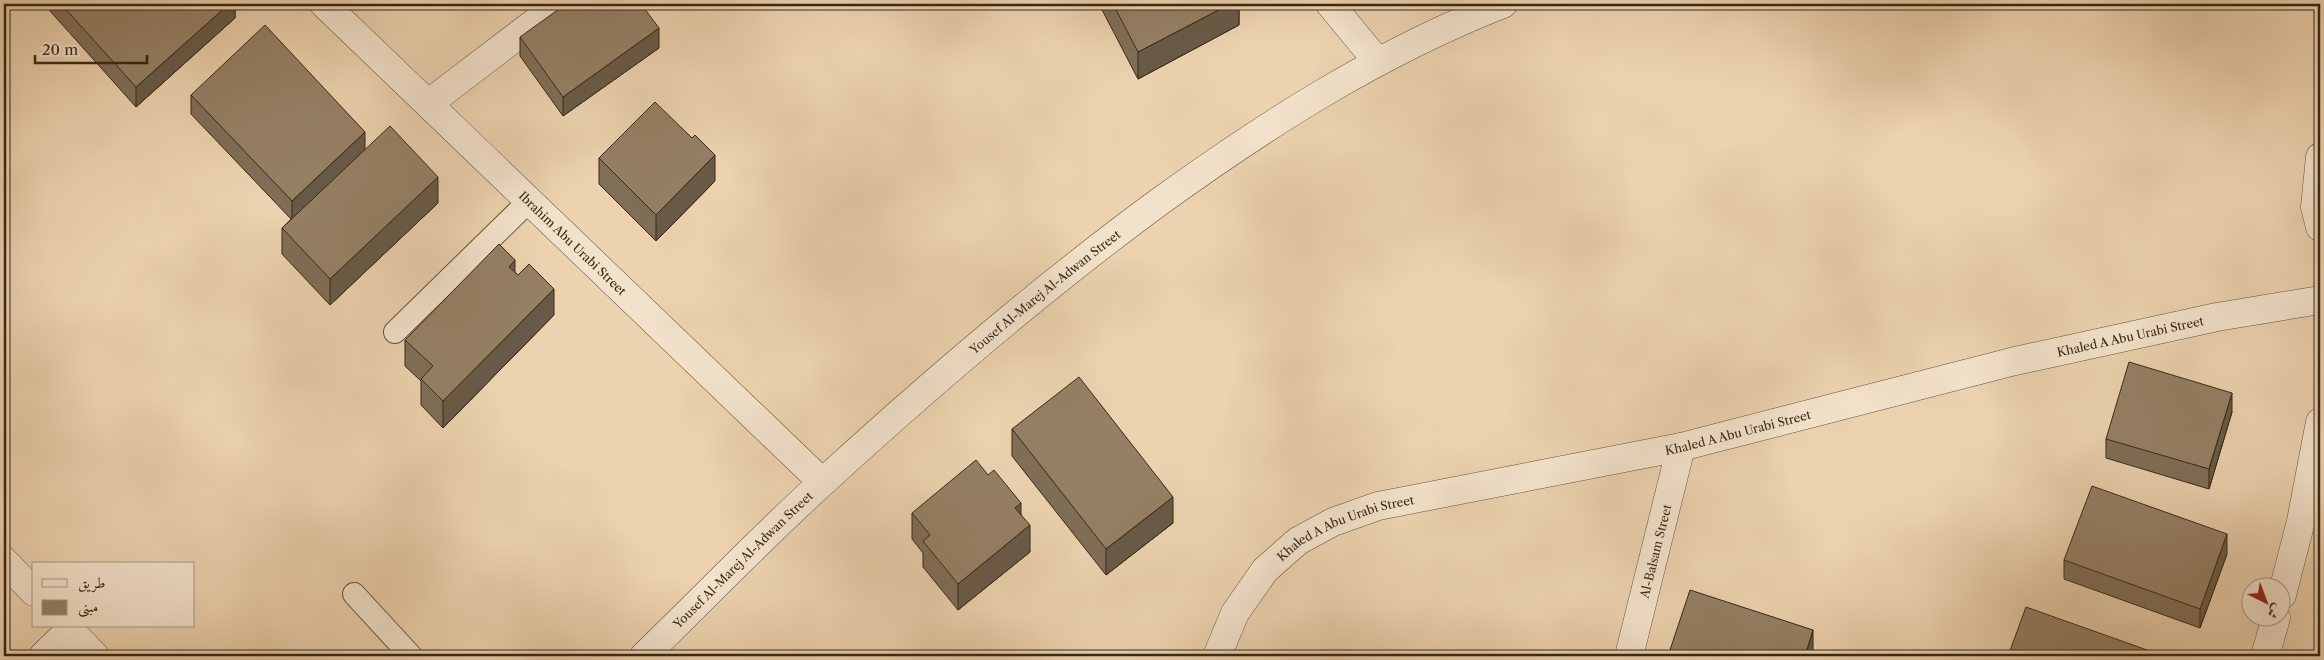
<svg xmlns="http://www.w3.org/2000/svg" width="2324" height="660" font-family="'Libre Caslon Text',Amiri,serif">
<rect width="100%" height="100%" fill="#ecd2af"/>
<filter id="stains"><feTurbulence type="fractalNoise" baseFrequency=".004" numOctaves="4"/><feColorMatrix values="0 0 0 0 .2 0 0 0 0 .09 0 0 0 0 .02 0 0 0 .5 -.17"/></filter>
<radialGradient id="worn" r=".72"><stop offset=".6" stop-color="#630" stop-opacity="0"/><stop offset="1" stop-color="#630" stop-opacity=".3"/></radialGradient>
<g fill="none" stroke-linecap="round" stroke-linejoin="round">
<g stroke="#64523b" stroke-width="24">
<path id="lane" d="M395 332 530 200
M354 594 411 656"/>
</g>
<g stroke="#64523b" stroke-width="29">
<g id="street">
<path id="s1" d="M324 4 822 482"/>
<path d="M1330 4 1377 61"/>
<path d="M429 103 559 4"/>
<path d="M2320 157 2315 207 2320 227"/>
<path d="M4 561 34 592"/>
<path d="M2282 595 2301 521 2320 422"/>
<path d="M66 626 95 656"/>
<path d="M43 656 70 630"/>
<path id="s2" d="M644 656C704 598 762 537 824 481 931 383 1042 288 1159 202 1267 124 1378 53 1503 4"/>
<path id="s3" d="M1217 656 1235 613 1265 570 1298 541 1333 522 1378 506 1681 447 2015 361 2217 317 2320 300"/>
<path id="s4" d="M1629 656 1681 447"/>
<path d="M2265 656 2276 618"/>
</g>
</g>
<use href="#lane" stroke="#f3e2cb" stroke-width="22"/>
<use href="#street" stroke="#f3e2cb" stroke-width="28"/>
</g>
<path fill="#806e57" stroke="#372814" d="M50 4H235V18L136 107 50 11Z
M1099 4H1239V25L1138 79Z
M520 37 659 48 563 116 520 56Z
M191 95 365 149 438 203 330 305 282 254V228L291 219 191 114Z
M599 158 715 181 656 241 599 184Z
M515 272 554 315 443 428 421 405V381L405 366V340Z
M2232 412 2209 489 2106 458V439Z
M1012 429 1173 523 1106 575 1012 456Z
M912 513 1021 514 1030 552 958 610 923 567V553L912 539Z
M2227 554 2200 628 2064 579V560Z"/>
<path fill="#685a47" stroke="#372814" d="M229 4H235V18L136 107V87Z
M1230 4H1239V25L1138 79V52Z
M659 28V48L563 116V97Z
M365 132V151L292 220V201Z
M715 155V181L656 241V215Z
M438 177V203L330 305V279Z
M515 260V287L509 267Z
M554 289V315L443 428V401Z
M2232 393V412L2209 489V469Z
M1173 497V523L1106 575V549Z
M1021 503V530L1015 508Z
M1030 525V552L958 610V584Z
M2227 534V554L2200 628V609Z
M1813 630V656H1805Z"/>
<path fill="#958065" stroke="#372814" d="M61 4H229L136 87Z
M566 4H641L659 28 563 97 520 37Z
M1113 4H1230L1138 52Z
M265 25 365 132 292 201 191 95Z
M655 102 692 138 695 135 715 155 656 215 599 158Z
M390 126 438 177 330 279 282 228Z
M499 244 515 260 509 267 518 275 529 264 554 289 443 401 421 379 433 366 405 340Z
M2129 362 2232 393 2209 469 2106 439Z
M1079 377 1173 497 1106 549 1012 429Z
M976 460 988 475 994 470 1021 503 1015 508 1030 525 958 584 923 541 930 535 912 513Z
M2092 486 2227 534 2200 609 2064 560Z
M1690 590 1813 630 1805 656H1668Z
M2026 607 2164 656H2008Z
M2320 643V656H2314Z"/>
<g text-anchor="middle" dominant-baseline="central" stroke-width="4" stroke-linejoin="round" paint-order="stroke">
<g font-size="12" fill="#372814" stroke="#f3e2cb">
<text stroke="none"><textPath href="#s1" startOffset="345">Ibrahim Abu Urabi Street</textPath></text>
<text stroke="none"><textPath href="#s2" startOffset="542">Yousef Al-Marej Al-Adwan Street</textPath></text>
<text stroke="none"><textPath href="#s3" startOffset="1002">Khaled A Abu Urabi Street</textPath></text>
<text stroke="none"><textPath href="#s3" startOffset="598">Khaled A Abu Urabi Street</textPath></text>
<text stroke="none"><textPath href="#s3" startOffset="192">Khaled A Abu Urabi Street</textPath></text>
<text stroke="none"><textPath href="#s4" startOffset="108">Al-Balsam Street</textPath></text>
<text stroke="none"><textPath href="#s2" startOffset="138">Yousef Al-Marej Al-Adwan Street</textPath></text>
</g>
</g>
<rect width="2324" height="660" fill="none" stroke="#ecd2af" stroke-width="20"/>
<rect x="5" y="5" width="2314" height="650" fill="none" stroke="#372814" stroke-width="2.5"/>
<rect x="10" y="10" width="2304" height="640" fill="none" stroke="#372814"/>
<rect x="32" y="562" width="162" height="65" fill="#f3e2cb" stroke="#a89882"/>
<rect x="42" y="579" width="25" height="8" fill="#f3e2cb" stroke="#a89882"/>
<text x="78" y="588" font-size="15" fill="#372814">طريق</text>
<rect x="42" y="600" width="25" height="15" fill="#958065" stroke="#a89882"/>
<text x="78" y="612" font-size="15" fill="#372814">مبنى</text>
<g transform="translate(2266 602) rotate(138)"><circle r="24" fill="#f3e2cb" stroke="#a89882"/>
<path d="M0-4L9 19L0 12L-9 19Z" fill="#8f2418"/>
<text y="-8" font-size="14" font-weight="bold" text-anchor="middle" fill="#372814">ش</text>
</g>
<path d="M35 55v8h112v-8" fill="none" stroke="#372814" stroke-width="2.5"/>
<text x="42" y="55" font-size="15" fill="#372814" stroke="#f3e2cb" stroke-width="4" paint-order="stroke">20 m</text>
<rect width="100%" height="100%" filter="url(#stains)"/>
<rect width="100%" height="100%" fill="url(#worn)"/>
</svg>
